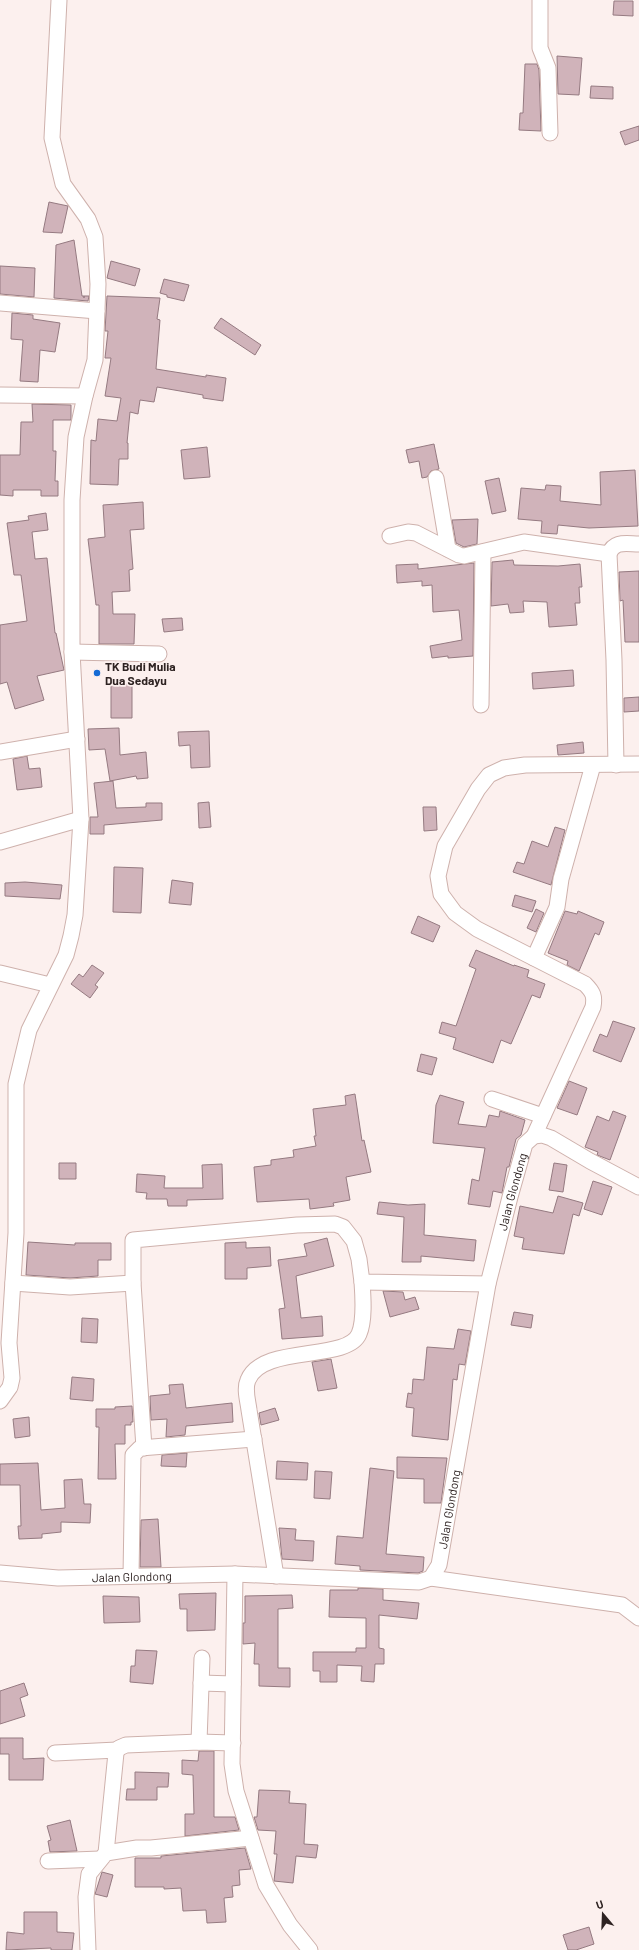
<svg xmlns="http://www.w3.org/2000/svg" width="639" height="1950" font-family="Barlow,sans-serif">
<rect width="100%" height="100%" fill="#fcf0ee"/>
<path fill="#d0b3ba" stroke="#957a81" d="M614 1H633V16L613 15Z
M557 56 582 58 579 95 558 94Z
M525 64H537L539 70 541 131 519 130 520 113H523Z
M591 86 613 87V99L590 98Z
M639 126V140L625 145 620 132Z
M49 202 68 206 62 233 43 232Z
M74 240 82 296H84V298V296H89L88 301 54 298 56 245Z
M111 261 140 269 135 286 107 278Z
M0 266 35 268 34 297 0 294Z
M164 279 189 285 184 301 167 297V295L160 293Z
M107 296 160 298 157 319 160 320 156 369 206 377V375L226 378 223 401 203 398V395L157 387 154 402 140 400 138 414 130 412 127 443H128V459H119L118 485 90 484 91 440 96 441 98 419 117 421 121 398 105 396 111 358H105L108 331H105Z
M12 313 33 315V319L60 323 55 352 40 350 38 382 20 381 23 340 11 339Z
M221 318 261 345 255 355 214 328Z
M32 404 71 405V420H53V451H56L55 481H58V496H41V490H13V496L0 495V455H20L21 422H33Z
M434 444 439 469 431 471 427 477 422 478 419 461 409 463 406 450Z
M207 447 210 477 184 479 181 450Z
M635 470 638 526 589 528 558 525 557 534 541 533 542 521 518 519 521 488 545 490 546 485 561 486 560 501 601 505 600 472Z
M499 478 506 511 492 514 485 481Z
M143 502 144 529 130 530 133 569 129 570 130 591 112 592 113 614H135L134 644H99V605H96L88 539 105 537 103 505Z
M46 513 48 530 32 532 35 559 47 558 55 633H56L64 670 37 676 44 700 15 709 7 682 0 684V625L27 621 21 575H14L7 523 29 520 28 516Z
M478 519 477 544 464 547 456 543 452 520Z
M513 560 514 565 558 566 580 564 582 587H579L580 603H575L577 625 549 627 547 602 523 601 524 612 510 613 508 604 491 606 492 562Z
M474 563 473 656 448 658V656L432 658 430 646 462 640 459 610 433 612 432 585 422 586V581L397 583 396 565 418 564V569Z
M639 571V642H625L623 600 620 601 619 572Z
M182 618 183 630 164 632 162 619Z
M573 670 574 686 533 689 532 673Z
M111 684H132V718H111Z
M639 697V711L624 712V698Z
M119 728 120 755 146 752 148 778 137 779 136 776 110 781 105 749 89 750 88 729Z
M209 731 210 767 191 768 190 745 179 746 178 732Z
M583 742 584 753 558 755 557 745Z
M27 756 29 769 40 768 42 787 17 790 13 759Z
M113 781 116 808 146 807V803H162V820L104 825V834H90V817H98L94 783Z
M209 802 211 827 199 828 198 803Z
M423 807H436L437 830 424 831Z
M555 827 565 830 551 885 513 872 517 862 524 864 532 841 548 847Z
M114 867 143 868 141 913 113 912Z
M172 880 193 883 191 905 169 903Z
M25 882 62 885 60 899 5 896V883Z
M515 895 536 901 532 912 512 906Z
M536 909 544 913 536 932 527 928Z
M565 911 577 914 578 911 604 922 599 935 595 933 579 971 567 965 568 961 548 953Z
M418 916 440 926 433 942 411 933Z
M476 950 514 966V965L529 970 527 977 545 984 540 998 532 995 511 1044 501 1040 493 1063 453 1049 456 1038 439 1033 442 1022 456 1026 476 969 469 966Z
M92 965 104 973 95 985 98 987 90 998 71 984 79 974 83 977Z
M613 1021 635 1028 621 1062 593 1051 600 1034 607 1037Z
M421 1054 437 1058 432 1075 417 1071Z
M569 1081 587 1088 577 1115 557 1108Z
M355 1094 362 1141 364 1140 371 1172 346 1177 350 1200 333 1203 334 1206 310 1209 309 1199 257 1202 254 1167 271 1165V1160L294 1157 293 1150 316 1146 314 1136H316L313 1109 346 1105 345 1096Z
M440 1095 464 1102 458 1124 486 1127 489 1115 499 1117 500 1111 525 1120 521 1135 516 1139 509 1167H507L502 1193 493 1191 490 1207 468 1204 472 1179 479 1181 485 1148 433 1143 436 1105Z
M613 1111 626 1116 610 1160 597 1155 598 1152 585 1147 597 1116 609 1121Z
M59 1163H76V1179H59Z
M554 1163 567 1165 563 1192 549 1190Z
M222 1164 223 1199 187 1200V1206H168L167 1199H146L147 1193 136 1192 137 1174 165 1176 164 1188H203L202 1165Z
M593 1181 612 1187 602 1215 584 1209Z
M558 1196 583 1203 579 1216 573 1214 564 1254 522 1249 524 1238 514 1236 520 1206 553 1213Z
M379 1202 408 1205 425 1204 424 1235 476 1240 474 1261 421 1256V1262H402L404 1217 377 1214Z
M327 1238 334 1266 296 1276 301 1318 322 1316 323 1336 282 1339 279 1309 285 1308 278 1260 307 1256 304 1244Z
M28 1242 75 1245V1243H111V1260H98V1276L70 1278 26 1275Z
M246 1242V1248L270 1247 271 1266 247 1268V1279H225V1243Z
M383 1291 403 1292 405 1300 415 1297 419 1309 390 1317Z
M514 1312 533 1315 531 1328 511 1325Z
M82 1318 98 1319 97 1343 81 1342Z
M458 1329 471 1331 465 1365 459 1364 457 1380 453 1379 448 1440 412 1436 414 1408 406 1407 408 1393 412 1394 413 1379 424 1380 427 1347 454 1349Z
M331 1359 337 1388 318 1391 312 1362Z
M72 1377 94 1379 93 1401 70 1399Z
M183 1384 186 1408 232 1403 233 1422 186 1426 185 1435 166 1437 167 1419 151 1420 150 1396 170 1394 169 1385Z
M132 1406 133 1422H131V1425H125V1444H115L116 1479H98L99 1427H96V1409H115V1407Z
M275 1408 279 1420 261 1425 259 1413Z
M29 1417 30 1436 15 1438 13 1419Z
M187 1453 186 1467 161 1466 162 1455Z
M397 1457 447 1458 441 1503H424V1479L397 1478Z
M277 1461 308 1463 307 1480 276 1479Z
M38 1463 41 1510 65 1508 64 1480 82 1479 84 1504H91L90 1523 61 1522V1532L42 1534V1538L19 1539 18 1526H21L20 1485H0V1464Z
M370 1468 394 1471 386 1554 424 1557 423 1571 418 1573 360 1570V1566L335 1564 337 1536 363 1538Z
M315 1471 332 1472 330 1499 314 1498Z
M158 1519 161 1567H140L141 1520Z
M279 1528 296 1529 295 1540 314 1541 313 1561 282 1559Z
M358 1588 383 1589V1600L419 1603 417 1619 379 1615V1648L384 1649V1664H375L374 1682 361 1681 362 1666 337 1665V1682H320V1671H313V1652H356V1648H366V1618L329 1617 330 1590H358Z
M216 1593 215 1630 187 1631V1609H180L179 1594Z
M292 1595 293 1608 278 1609V1668H290V1687L259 1686V1664H254L255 1643 243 1644V1623H245V1596Z
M103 1596 139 1597 140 1622 104 1623Z
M136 1650 157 1651 153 1684 130 1682 131 1666H135Z
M24 1683 28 1695 20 1698 25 1716 0 1724V1691Z
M0 1738H23V1759L44 1758 43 1780H9V1754H0Z
M199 1751H214V1817H235L239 1830 185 1836V1814H194L193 1775 182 1774V1760L198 1761Z
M135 1772 169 1773 168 1787H157V1800H126L127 1789H135Z
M259 1790 290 1791 289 1803 306 1804 304 1844 318 1845 316 1858 296 1856 293 1883 274 1881 277 1854H274L276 1831 258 1830 254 1817H257Z
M70 1820 77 1851 50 1852 48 1841 51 1840 47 1826Z
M245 1848 251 1869 239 1870 240 1885 232 1886 233 1897 224 1898 226 1922 207 1923 206 1910 183 1911 181 1888 164 1889V1887H135V1858H161V1856Z
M102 1872 113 1875 107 1897 95 1894Z
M24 1912H57V1932L74 1933 72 1950H51V1948L6 1950 7 1932 24 1934Z
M589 1927 594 1944 576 1950H568L563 1935Z"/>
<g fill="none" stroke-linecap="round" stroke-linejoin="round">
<g stroke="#ceb1ac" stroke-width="17">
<g id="minor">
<path d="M540 0V48L548 68 550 133"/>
<path d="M0 303 97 311"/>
<path d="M0 395 85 396"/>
<path d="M436 478 448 549"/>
<path d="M390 536 408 532 416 533 459 555 464 556 524 542 609 554"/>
<path d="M72 652 159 654"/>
<path d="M481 705 483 552"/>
<path d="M0 752 77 739"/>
<path d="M616 765 614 660 609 554C614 540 627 544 639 544"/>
<path d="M0 842 81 819"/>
<path d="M534 958 557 907 561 879 593 765"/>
<path d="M0 973 50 985"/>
<path d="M492 1099 543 1116"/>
<path d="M534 1136 593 1007C595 996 593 992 585 984L477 929 455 913 441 894 438 876 445 846 478 789 489 775 504 768 525 765 639 764"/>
<path d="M13 1283 70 1287 133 1283"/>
<path d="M0 1401 10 1387 12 1378 9 1343 16 1233V1084L29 1030 66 955 71 936 75 915 81 819 72 652V500L76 437 85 396 95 360 98 284 95 237 88 219 63 184 52 138 59 0"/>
<path d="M144 1448 133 1283V1240L297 1225 335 1224 343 1227 354 1241 359 1259 362 1282 488 1284"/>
<path id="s1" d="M0 1573 58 1578 235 1574 419 1582 431 1578 439 1565 488 1284 510 1197 525 1144 534 1136 542 1135 551 1138 590 1161 639 1187"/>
<path d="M235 1574 232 1764 236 1791 266 1885 290 1925 310 1950"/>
<path d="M131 1576 133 1455 140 1448 254 1439"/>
<path d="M276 1576 249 1410C248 1401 244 1389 248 1380 262 1344 347 1362 359 1334 365 1320 363 1296 362 1282"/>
<path d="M431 1578 622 1605 639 1618"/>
<path d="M201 1683 233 1684"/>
<path d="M199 1742 202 1658"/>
<path d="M55 1753 117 1750"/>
<path d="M106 1853 116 1753 119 1748 126 1745 199 1742 233 1743"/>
<path d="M48 1861 100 1859"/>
<path d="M88 1950 86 1897 89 1874 106 1853 137 1848H151L251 1838"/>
</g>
</g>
<use href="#minor" stroke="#fff" stroke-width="15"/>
</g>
<circle fill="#156bd5" stroke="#fcf0ee" stroke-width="1.5" cx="97" cy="673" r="4"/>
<g text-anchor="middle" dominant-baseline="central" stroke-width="3.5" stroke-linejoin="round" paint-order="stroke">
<g font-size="12" font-weight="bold" fill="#2e2322" stroke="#fcf0ee" text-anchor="start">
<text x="105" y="666">TK Budi Mulia<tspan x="105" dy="14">Dua Sedayu</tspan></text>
</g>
<g font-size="12" fill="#2e2322" stroke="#fcf0ee">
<text stroke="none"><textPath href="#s1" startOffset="828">Jalan Glondong</textPath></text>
<text stroke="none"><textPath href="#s1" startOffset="504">Jalan Glondong</textPath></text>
<text stroke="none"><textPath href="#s1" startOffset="132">Jalan Glondong</textPath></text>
</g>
</g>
<g transform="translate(603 1914) rotate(341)" stroke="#fcf0ee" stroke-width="3" paint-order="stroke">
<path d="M0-3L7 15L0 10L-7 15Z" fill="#2e2322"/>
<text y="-6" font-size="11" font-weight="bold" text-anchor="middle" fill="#2e2322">U</text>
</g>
</svg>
